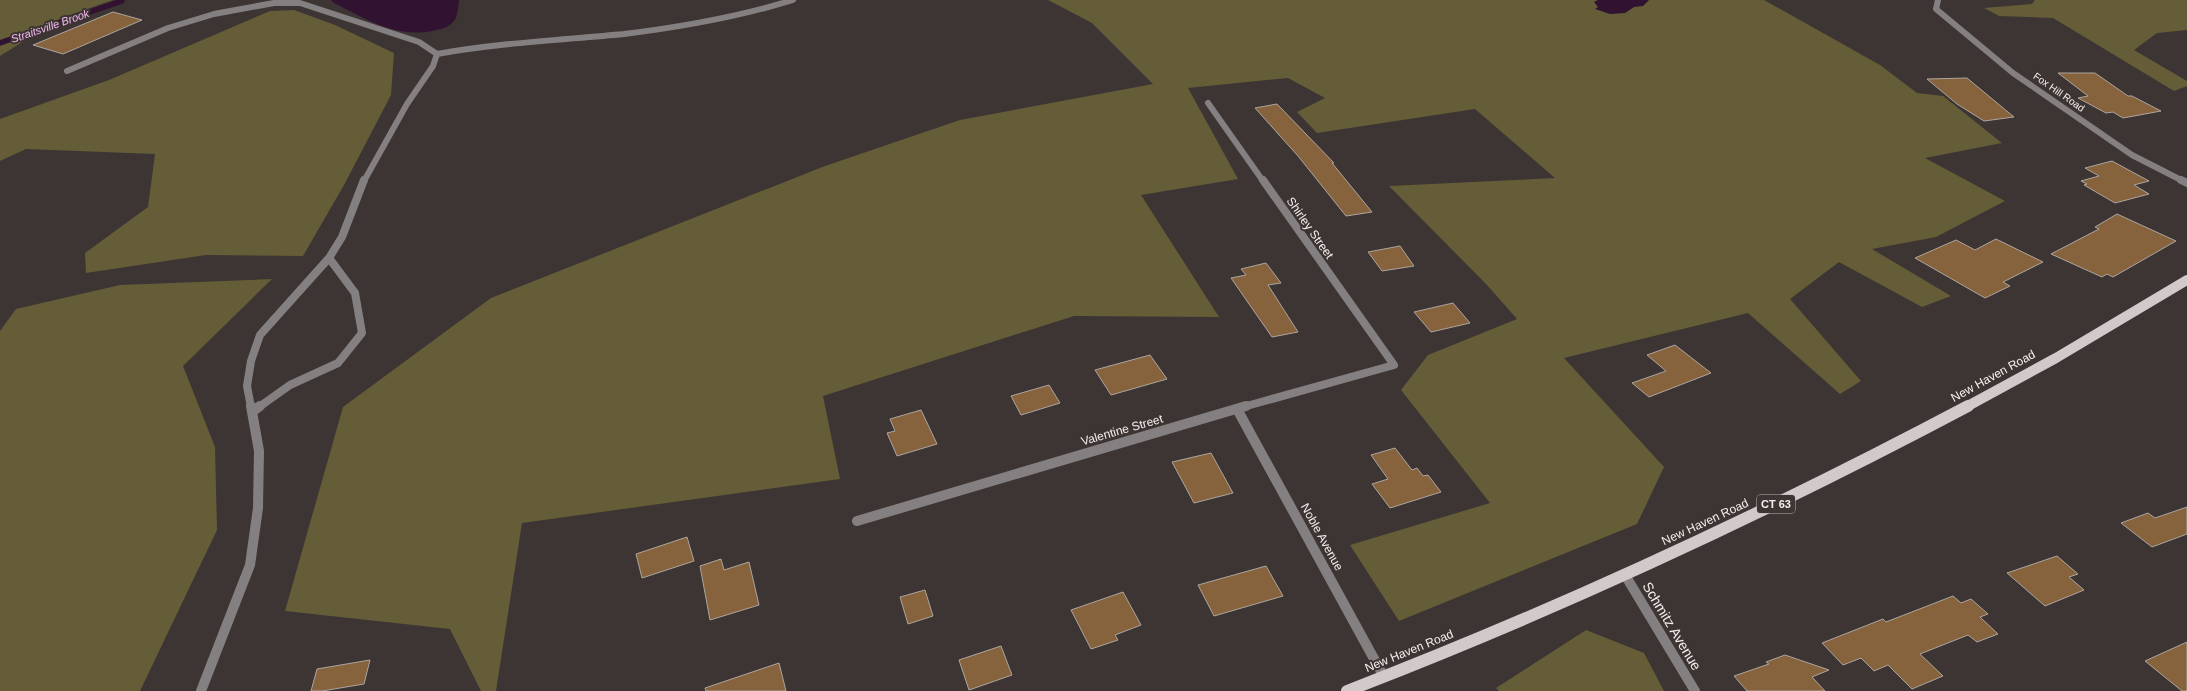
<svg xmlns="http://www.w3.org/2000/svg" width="2187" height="691" font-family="Arial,sans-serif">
<rect width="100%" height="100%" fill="#3d3533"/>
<path fill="#645d37" d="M0 0H113L61 18 0 56Z
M1048 0H1764L1880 65 1917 93 1943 96 2002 143 1925 158 2005 201 1936 237 1872 249 1951 296 1922 307 1839 262 1790 299 1861 381 1840 394 1748 313 1564 358 1664 467 1637 524 1399 621 1350 545 1490 503 1401 390 1428 355 1517 319 1487 285 1389 186 1555 178 1475 109 1317 133 1297 112 1325 98 1288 78 1188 88 1238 179 1141 195 1219 317 1074 316 823 396 840 479 522 523 496 691H481L450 629 285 611 343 407 491 298 825 166 960 120 1153 84 1092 23Z
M2035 0H2187V30L2157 33 2134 50 2187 81V86L2174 91 2053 18 1999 16 1984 8 2032 4Z
M294 10 335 25 394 53 391 95 344 185 303 256 206 255 86 273 85 253 148 207 155 154 26 149 0 161V119L109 80 270 11Z
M272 279 183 366 215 447 217 530 140 691H0V331L16 309 120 285Z
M1586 630 1644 653 1664 691H1499L1496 688Z"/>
<path fill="#311231" d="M331 0H459C458 6 458 16 454 21 450 27 439 30 432 31 395 38 366 19 334 3Z
M1598 0H1649L1643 6 1634 7 1625 13 1610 14 1595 9 1598 7 1594 2Z"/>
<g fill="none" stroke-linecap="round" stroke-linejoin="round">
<path stroke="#311231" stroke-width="5.5" d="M0 43 122 1"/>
</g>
<path fill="#86623d" stroke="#aca6a0" d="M113 12 142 20 63 54 33 45Z
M2058 73H2095L2128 96H2132L2161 111 2123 118 2113 112 2106 113 2078 98 2088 96Z
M1967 78 2014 117 1984 121 1957 104 1927 79Z
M1277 104 1334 163H1332L1372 212 1346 216 1298 156 1255 108Z
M2112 161 2149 181 2134 185 2149 194 2115 203 2084 185 2087 184 2081 181 2099 176 2085 168Z
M2117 214 2176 241 2113 277 2107 274 2102 277 2051 254 2099 229 2095 227Z
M1996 239 2043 262 2003 282 2010 286 1985 298 1915 258 1956 240 1975 250Z
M1400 246 1414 266 1382 271 1368 252Z
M1266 263 1281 283 1268 285 1298 332 1272 337 1231 278 1246 275 1241 269Z
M1453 303 1470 323 1431 332 1414 312Z
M1675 345 1711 373 1649 397 1632 383 1666 371 1647 355Z
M1150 355 1167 379 1111 395 1095 370Z
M1049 385 1060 403 1021 415 1011 396Z
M921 410 937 444 897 456 887 433 895 431 890 419Z
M1395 448 1412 470 1417 468 1423 476 1428 475 1441 492 1390 508 1372 484 1388 479 1371 455Z
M1211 453 1233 493 1194 503 1172 462Z
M2187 507V534L2152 547 2121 523 2148 513 2155 518Z
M687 537 694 561 642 578 636 554Z
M2057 556 2078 574 2069 577 2084 590 2045 606 2007 573Z
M721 559 724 570 749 562 759 605 710 620 700 566Z
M1266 566 1283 596 1214 616 1198 585Z
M925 590 933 616 908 624 900 597Z
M1123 592 1141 625 1115 635 1118 640 1091 649 1071 610Z
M1953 596 1961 603 1971 599 1988 614 1980 617 1998 634 1977 642 1968 635 1920 654 1943 676 1912 689 1888 665 1874 671 1861 658 1843 665 1822 643 1883 619 1886 622Z
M2187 642V691H2182L2145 661Z
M1001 646 1012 675 969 690 959 660Z
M1785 655 1829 670 1812 677 1825 691H1747L1734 676 1769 664 1766 662Z
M370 660 364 684 322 691H311L317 669Z
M779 663 786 691H706L705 688Z"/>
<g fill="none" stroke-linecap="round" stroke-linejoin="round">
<path stroke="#848081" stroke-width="6" d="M437 54C499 43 561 40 624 34 681 27 738 17 793 0
M67 71 168 28 214 14 274 3H300L419 42 437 54 433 66 407 104 364 181"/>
<path stroke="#848081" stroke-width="8" d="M251 407 247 386 251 361 260 335 329 258 342 237 364 180
M259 407 290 385 338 363 362 333 355 293 329 258"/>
<path stroke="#848081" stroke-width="10" d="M252 412 260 406
M201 691 250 565 258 508 259 451 251 406"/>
<path stroke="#848081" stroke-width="6" d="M1938 0 1936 9 2013 73 2132 155 2183 181
M1208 103 1263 181"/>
<path stroke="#848081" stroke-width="8" d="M2181 180 2187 183
M1243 407 1394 365 1263 180"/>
<path stroke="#848081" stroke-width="10" d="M1237 409 1384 677
M857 521 1246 406
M1625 575 1695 691"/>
<path stroke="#d2c9cb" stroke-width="10" d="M1966 407 2056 358 2187 280"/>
<path stroke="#d2c9cb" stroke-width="12" d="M1347 691C1560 609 1766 513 1968 406"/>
</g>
<g text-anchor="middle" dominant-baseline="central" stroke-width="4" stroke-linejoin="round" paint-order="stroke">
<g font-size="10" fill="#f4efee" stroke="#3d3533">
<text transform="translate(2059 92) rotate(35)">Fox Hill Road</text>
</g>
<g font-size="11" font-style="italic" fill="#f5b9f3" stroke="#3d3533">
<text transform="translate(50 26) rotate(-19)">Straitsville Brook</text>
</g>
<rect fill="#3d3533" stroke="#bdb7b6" stroke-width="1" x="1757" y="495" width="38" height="18" rx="3"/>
<g font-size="11" font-weight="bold" fill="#f4efee">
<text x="1776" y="504">CT 63</text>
</g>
<g font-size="12" fill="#f4efee" stroke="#3d3533">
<text transform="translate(1310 228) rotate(55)">Shirley Street</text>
<text transform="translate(1993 376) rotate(-29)">New Haven Road</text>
<text transform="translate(1122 430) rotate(-16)">Valentine Street</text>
<text transform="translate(1705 522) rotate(-25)">New Haven Road</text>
<text transform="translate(1322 537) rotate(61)">Noble Avenue</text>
<text transform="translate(1409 651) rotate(-22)">New Haven Road</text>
</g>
<g font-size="14" fill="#f4efee" stroke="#3d3533">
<text transform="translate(1672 626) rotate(59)">Schmitz Avenue</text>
</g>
</g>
</svg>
